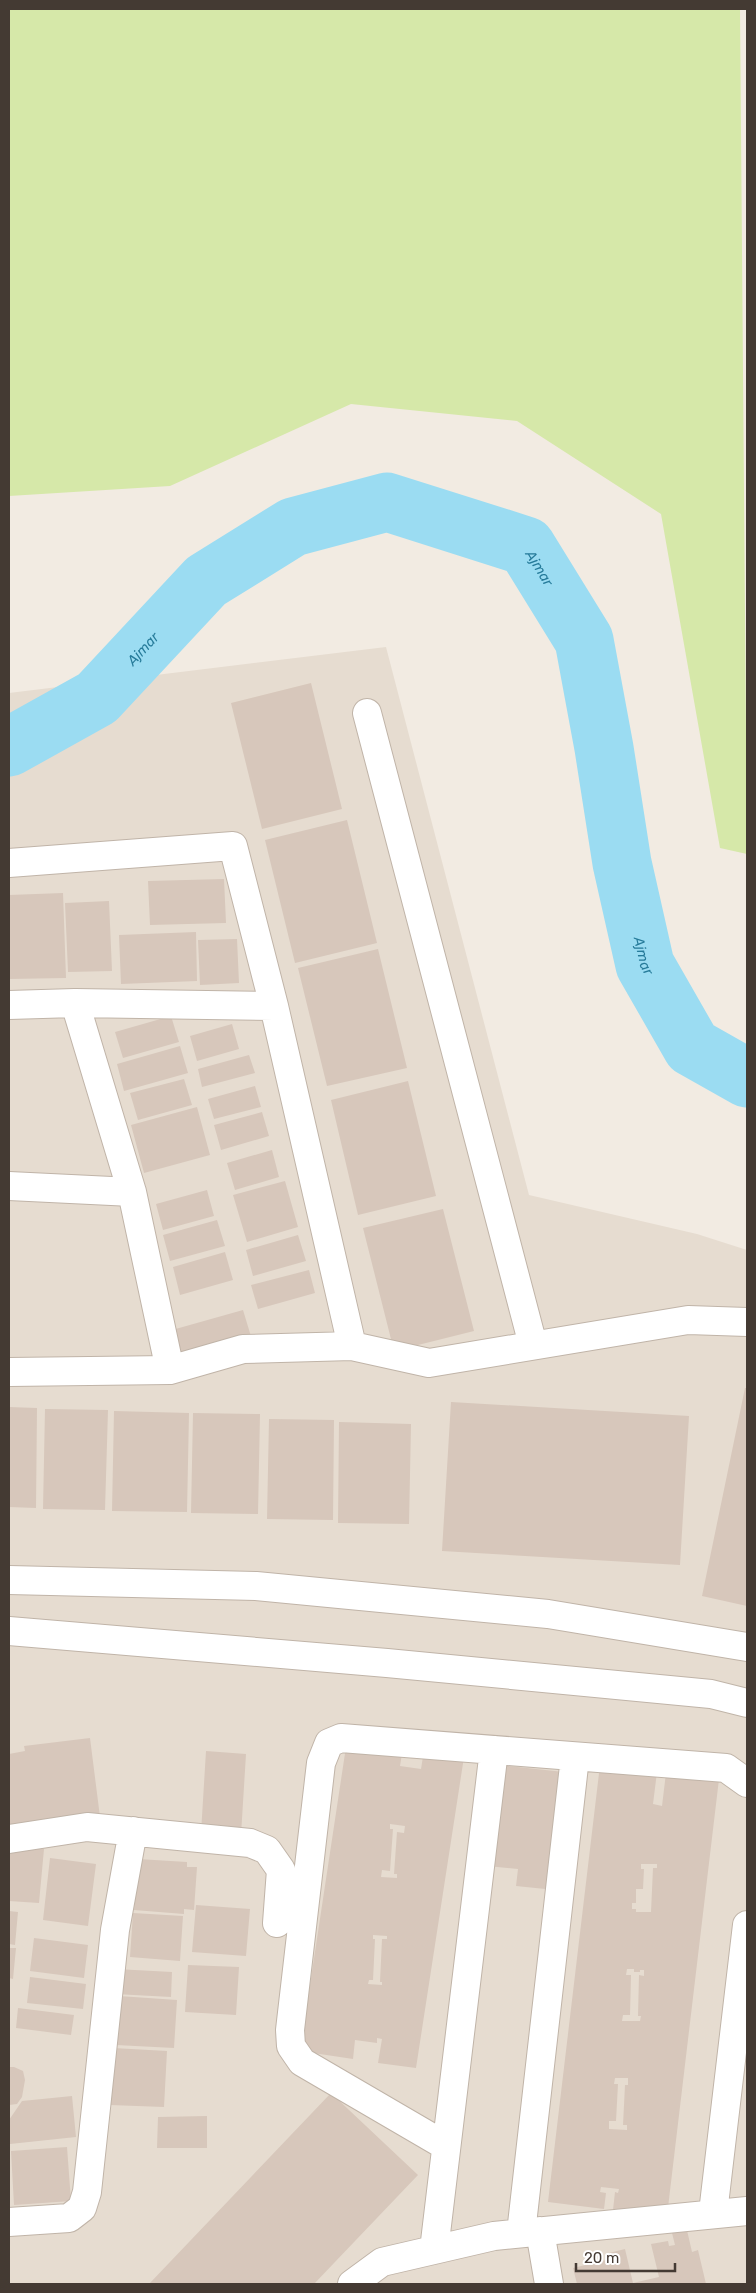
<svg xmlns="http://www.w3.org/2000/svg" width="756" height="2293" font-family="Rubik,sans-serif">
<rect width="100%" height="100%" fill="#f2ebe2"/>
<path fill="#e6dcd0" d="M386 647 529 1195 697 1234 747 1250V2284H9V693Z"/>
<path fill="#d6e8a9" d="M9 9H740L747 854 720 848 661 514 517 421 351 404 170 486 9 496Z"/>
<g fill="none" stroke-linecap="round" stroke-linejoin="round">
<path stroke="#9bdcf2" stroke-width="59" id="s1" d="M9 747 97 698 206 581 293 527 387 502 526 546 584 640 604 748 622 863 645 965 692 1047 747 1078"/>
</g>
<path fill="#d7c7bb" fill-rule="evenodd" d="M311 683 342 809 262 829 231 703Z
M347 820 377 943 295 963 265 840Z
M224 879 226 923 150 925 148 881Z
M63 893 66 978 9 979V895Z
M109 901 112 971 68 972 65 903Z
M196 932 197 981 121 984 119 935Z
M237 939 239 983 200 985 198 940Z
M378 949 407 1068 327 1086 298 968Z
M171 1016 179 1042 123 1058 115 1032Z
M232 1024 239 1049 197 1061 190 1036Z
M180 1046 188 1073 124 1091 117 1064Z
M249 1055 255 1073 202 1087 198 1069Z
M184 1079 192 1105 138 1120 130 1093Z
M408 1081 436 1196 358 1215 331 1100Z
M255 1086 261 1107 214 1119 208 1099Z
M197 1107 210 1155 144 1173 131 1125Z
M262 1112 269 1136 221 1150 214 1125Z
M272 1150 279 1177 235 1190 227 1163Z
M285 1181 298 1227 247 1242 233 1195Z
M207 1190 214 1216 163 1230 156 1204Z
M443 1209 474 1331 394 1351 363 1228Z
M217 1220 225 1246 170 1261 163 1235Z
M298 1235 306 1261 253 1276 246 1250Z
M225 1252 233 1280 180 1295 173 1267Z
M309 1270 315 1293 258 1309 251 1285Z
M243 1310 253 1343 181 1362 172 1330Z
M745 1388H747V1606L702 1596Z
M451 1402 689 1416 680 1565 442 1551Z
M9 1407 37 1408 36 1508 9 1507Z
M45 1409 108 1410 105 1510 43 1509Z
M114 1411 189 1413 187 1512 112 1511Z
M193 1413 260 1414 258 1514 191 1513Z
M269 1419 334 1420 333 1520 267 1519Z
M339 1422 411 1424 409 1524 338 1523Z
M349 1727 405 1735 400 1766 421 1769 426 1738 466 1744 416 2068 378 2063 382 2039 377 2038V2043L355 2040 353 2059 300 2051ZM390 1824 405 1826 404 1833 397 1832 394 1874H397V1878L381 1877 382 1870 390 1871 393 1829H390ZM373 1935 387 1936V1939H382L380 1982H382V1985L368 1984 369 1980H373L375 1939H373Z
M90 1738 100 1817 9 1829V1754L25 1751 24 1746Z
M206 1751 246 1754 241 1835 201 1833Z
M499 1765 564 1772 555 1890 516 1886 518 1869 487 1866Z
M600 1765 657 1772 653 1804 662 1806 666 1773 719 1779 667 2216 613 2210 615 2192 618 2193 619 2189 601 2187 600 2192 606 2193 604 2209 548 2202ZM641 1864H657V1868H653L651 1912H636V1909H632V1903H636V1889H643L644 1869H641ZM627 1969H634V1972H640V1970H644V1976L639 1975 638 2016H641L640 2021H622L623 2015H630L631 1975H626ZM615 2078H628V2085H625L623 2125H627V2130L609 2129V2121H616L618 2084H614Z
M9 1845 44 1849 39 1903 9 1901Z
M50 1858 96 1864 88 1926 43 1920Z
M138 1859 187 1862V1867H197L194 1910 184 1909V1914L134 1910Z
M196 1905 250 1909 246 1956 192 1952Z
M9 1911 18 1912 15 1945 9 1944Z
M133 1913 183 1916 180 1961 130 1957Z
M34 1938 88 1945 84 1978 30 1971Z
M9 1948H16L13 1979 9 1978Z
M188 1965 239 1967 236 2015 185 2012Z
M116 1969 172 1972 171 1997 115 1994Z
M30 1977 86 1984 83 2009 27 2003Z
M119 1996 177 2000 174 2048 116 2045Z
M18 2008 74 2015 71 2035 16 2028Z
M113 2048 167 2051 164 2107 110 2105Z
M9 2067H14L23 2071 25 2080 22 2097 17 2104 9 2105Z
M331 2093 418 2175 314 2284H149Z
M72 2096 76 2137 10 2144 9 2120 22 2101Z
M207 2116V2148H157L158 2117Z
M67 2147 71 2201 14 2205 11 2151Z
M686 2226 692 2252 698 2250 706 2284H577L573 2268 610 2259 609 2253 625 2249 633 2283 659 2277 651 2244 668 2241 669 2246 675 2245 671 2229Z"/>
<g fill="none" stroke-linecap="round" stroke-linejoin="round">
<g stroke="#c0b4a8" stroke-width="30">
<path id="minor" d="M367 713 533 1345
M9 863 233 846 274 1006 352 1346
M75 1003 132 1192 170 1370
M9 1005 75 1003 274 1006
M9 1186 132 1192
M9 1372 170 1370 243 1349 352 1346 429 1363 688 1320 747 1322
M9 1580 256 1586 548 1614 747 1647
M9 1631 387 1663 711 1694 747 1703
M9 1839 87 1827 250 1843 267 1850 281 1870 277 1923
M446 2146 302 2062 291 2046 290 2030 321 1763 329 1743 341 1738 726 1768 747 1783
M713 2213 747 1925
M9 2222 69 2218 82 2208 87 2192 115 1930 133 1831
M540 2231 549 2284
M521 2233 575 1757
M434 2250 494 1750
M352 2284 382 2262 494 2236 747 2211"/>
</g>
<use href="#minor" stroke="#fff" stroke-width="28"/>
</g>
<g text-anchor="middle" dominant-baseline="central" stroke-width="4" stroke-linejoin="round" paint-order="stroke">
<g font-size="14" font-style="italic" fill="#267b9a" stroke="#fff">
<text stroke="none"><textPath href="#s1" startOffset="632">Ajmar</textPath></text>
<text stroke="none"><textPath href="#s1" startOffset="168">Ajmar</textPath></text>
<text stroke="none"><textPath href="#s1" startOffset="1038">Ajmar</textPath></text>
</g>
</g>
<rect width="756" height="2293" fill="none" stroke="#443a33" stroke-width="20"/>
<path d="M576 2263v8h99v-8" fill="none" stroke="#443a33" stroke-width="2.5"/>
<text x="584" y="2263" font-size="15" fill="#443a33" stroke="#ffffff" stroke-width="4" paint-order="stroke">20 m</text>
</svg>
